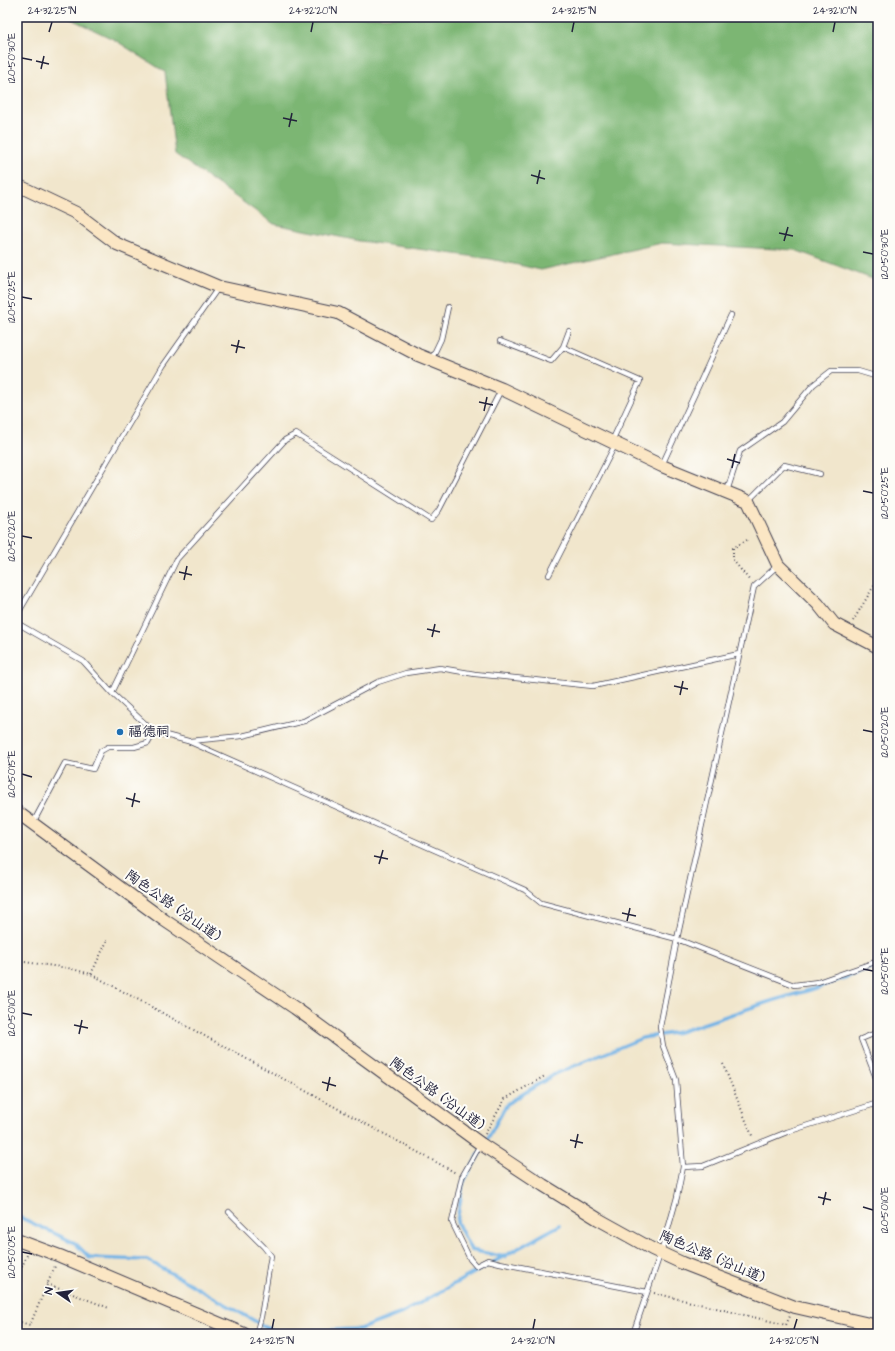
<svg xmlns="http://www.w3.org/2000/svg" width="895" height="1351" font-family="'Architects Daughter','LXGW WenKai TC',sans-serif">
<rect width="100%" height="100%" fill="#fdfcf7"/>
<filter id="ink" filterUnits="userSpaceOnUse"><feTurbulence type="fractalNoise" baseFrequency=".025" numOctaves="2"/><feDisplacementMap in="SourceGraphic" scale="8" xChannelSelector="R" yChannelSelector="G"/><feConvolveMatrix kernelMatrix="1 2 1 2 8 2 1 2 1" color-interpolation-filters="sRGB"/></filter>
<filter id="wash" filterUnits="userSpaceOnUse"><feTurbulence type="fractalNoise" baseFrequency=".012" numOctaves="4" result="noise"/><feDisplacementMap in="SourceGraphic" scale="16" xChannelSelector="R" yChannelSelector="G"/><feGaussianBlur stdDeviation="0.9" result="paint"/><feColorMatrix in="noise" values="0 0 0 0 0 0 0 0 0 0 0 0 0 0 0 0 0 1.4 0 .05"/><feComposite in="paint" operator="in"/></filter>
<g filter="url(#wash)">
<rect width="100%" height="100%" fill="#f1e6cc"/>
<path fill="#7cb673" stroke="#4f6c57" d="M67 17H870L878 26V281L795 250 662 243 541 270 491 259 360 241 274 224 175 154 165 72 115 40Z"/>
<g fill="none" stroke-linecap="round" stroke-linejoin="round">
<path stroke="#72b3e6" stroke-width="3.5" d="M17 1216 75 1243 90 1258 147 1260 178 1277 274 1332 360 1329 402 1313 560 1225
M505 1257 471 1250 457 1222 463 1183 507 1104 555 1074 642 1038 679 1032 768 1002 810 990 878 966"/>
</g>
</g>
<g filter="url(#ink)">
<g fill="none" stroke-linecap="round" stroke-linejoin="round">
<g stroke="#413f51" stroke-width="6">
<path id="lane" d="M500 341 551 361 563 347 640 381 612 441
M563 347 569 331
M431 360 441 339 448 307
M662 465 731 315
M727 491 740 451 782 422 813 385 831 371H858L878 377
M748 501 784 465 820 474
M549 575 615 445
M17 615 163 366 218 288
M17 623 83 661 112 693 154 732 188 741 525 890 541 903 677 939 794 985 818 982 878 961
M112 693 177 559 285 440 296 434 431 520 439 510 501 390
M190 741 242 736 304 721 378 682 406 673 440 668 475 674 593 686 739 654
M33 823 65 763 93 769 101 751 108 747H134L148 743 154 732
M878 1032 861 1039 878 1083
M480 1145 462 1177 452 1222 470 1259 476 1266 488 1260 500 1263 647 1292
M683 1167 703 1166 787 1132 878 1103
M229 1212 264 1247 271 1256 261 1317 256 1334
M633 1334 665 1240 677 1197 683 1167 676 1080 663 1046 660 1027 677 939 754 587 777 566"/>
</g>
<g stroke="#413f51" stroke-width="14">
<path id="secondary" d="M17 185 76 213 117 244 219 287 338 313 418 355 502 389 662 466 748 501 778 565 818 604 834 624 878 647
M17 812 164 920 295 1008 481 1144 543 1185 598 1219 652 1249 682 1263 795 1307 878 1326
M17 1240 60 1256 244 1334"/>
</g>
<path stroke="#413f51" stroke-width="2" stroke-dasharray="1 3" stroke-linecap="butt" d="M747 540 733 548V560L750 581
M853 621 878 579
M17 961 68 968 91 974 456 1173
M91 974 108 939
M723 1064 753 1138
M485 1134 505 1099 545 1076
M17 1278 27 1255
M47 1284 109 1308
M654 1293 786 1325 790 1316
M17 1321 30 1325 55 1266"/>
<use href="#lane" stroke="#fff" stroke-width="4.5"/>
<use href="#secondary" stroke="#fbe6c4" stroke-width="12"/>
</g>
</g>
<path fill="none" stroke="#22223b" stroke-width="1.5" d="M49 32 52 22M311 32 313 22M572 32 574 22M833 32 835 22M22 58 32 60M36 61 49 64M41 69 44 56M283 118 297 121M289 127 292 113M531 175 545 179M537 184 540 170M779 233 793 236M784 241 788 227M863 252 873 254M22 297 32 299M231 345 245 348M236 353 239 340M479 402 493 405M484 411 487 397M727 459 740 463M732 468 735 454M863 491 873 493M22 536 32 538M179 572 192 575M184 580 187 566M427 629 440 632M432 637 435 624M674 686 688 689M680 695 683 681M863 730 873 732M22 774 32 777M126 798 140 802M132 807 135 793M374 856 388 859M379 864 383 850M622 913 636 916M627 921 630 908M863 969 873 971M22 1013 32 1015M74 1025 88 1028M79 1034 82 1020M322 1082 336 1086M327 1091 330 1077M570 1140 583 1143M575 1148 578 1134M818 1197 831 1200M823 1205 826 1192M863 1207 873 1210M22 1252 32 1254M272 1329 274 1319M533 1329 535 1319M794 1329 797 1319"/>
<circle fill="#1f6fb2" stroke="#fdfcf7" stroke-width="1.5" cx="120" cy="732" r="4"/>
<g text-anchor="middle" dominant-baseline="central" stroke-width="4" stroke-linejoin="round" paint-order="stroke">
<g font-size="14" fill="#22223b" stroke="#fdfcf7" text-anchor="start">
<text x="128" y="732">福德祠</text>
</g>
<g font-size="14" fill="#22223b" stroke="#fdfcf7">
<text transform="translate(173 906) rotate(35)">陶色公路 (沿山道)</text>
<text transform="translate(437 1094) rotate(36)">陶色公路 (沿山道)</text>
<text transform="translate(712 1257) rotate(23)">陶色公路 (沿山道)</text>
</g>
</g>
<rect width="895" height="1351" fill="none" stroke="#fdfcf7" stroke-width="44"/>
<g transform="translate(58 1293) rotate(283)" stroke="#fdfcf7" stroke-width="3" paint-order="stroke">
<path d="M0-3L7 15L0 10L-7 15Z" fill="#22223b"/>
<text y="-6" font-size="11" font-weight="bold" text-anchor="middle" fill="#22223b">N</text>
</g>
<rect x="22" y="22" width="851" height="1307" fill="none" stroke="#22223b" stroke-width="1.5"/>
<g font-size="10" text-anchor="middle" fill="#22223b">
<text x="52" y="14">24°32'25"N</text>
<text x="313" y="14">24°32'20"N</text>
<text x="574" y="14">24°32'15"N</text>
<text x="835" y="14">24°32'10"N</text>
<text transform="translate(11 58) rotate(-90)" y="4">120°50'30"E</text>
<text transform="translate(884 254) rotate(-90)" y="4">120°50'30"E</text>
<text transform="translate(11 297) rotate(-90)" y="4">120°50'25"E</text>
<text transform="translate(884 493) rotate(-90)" y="4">120°50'25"E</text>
<text transform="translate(11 536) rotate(-90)" y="4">120°50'20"E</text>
<text transform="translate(884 732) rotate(-90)" y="4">120°50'20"E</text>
<text transform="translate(11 774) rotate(-90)" y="4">120°50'15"E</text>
<text transform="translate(884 971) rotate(-90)" y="4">120°50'15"E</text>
<text transform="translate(11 1013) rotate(-90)" y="4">120°50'10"E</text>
<text transform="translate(884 1210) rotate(-90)" y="4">120°50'10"E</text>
<text transform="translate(11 1252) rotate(-90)" y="4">120°50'05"E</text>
<text x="272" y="1344">24°32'15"N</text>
<text x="533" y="1344">24°32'10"N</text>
<text x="794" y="1344">24°32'05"N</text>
</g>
</svg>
